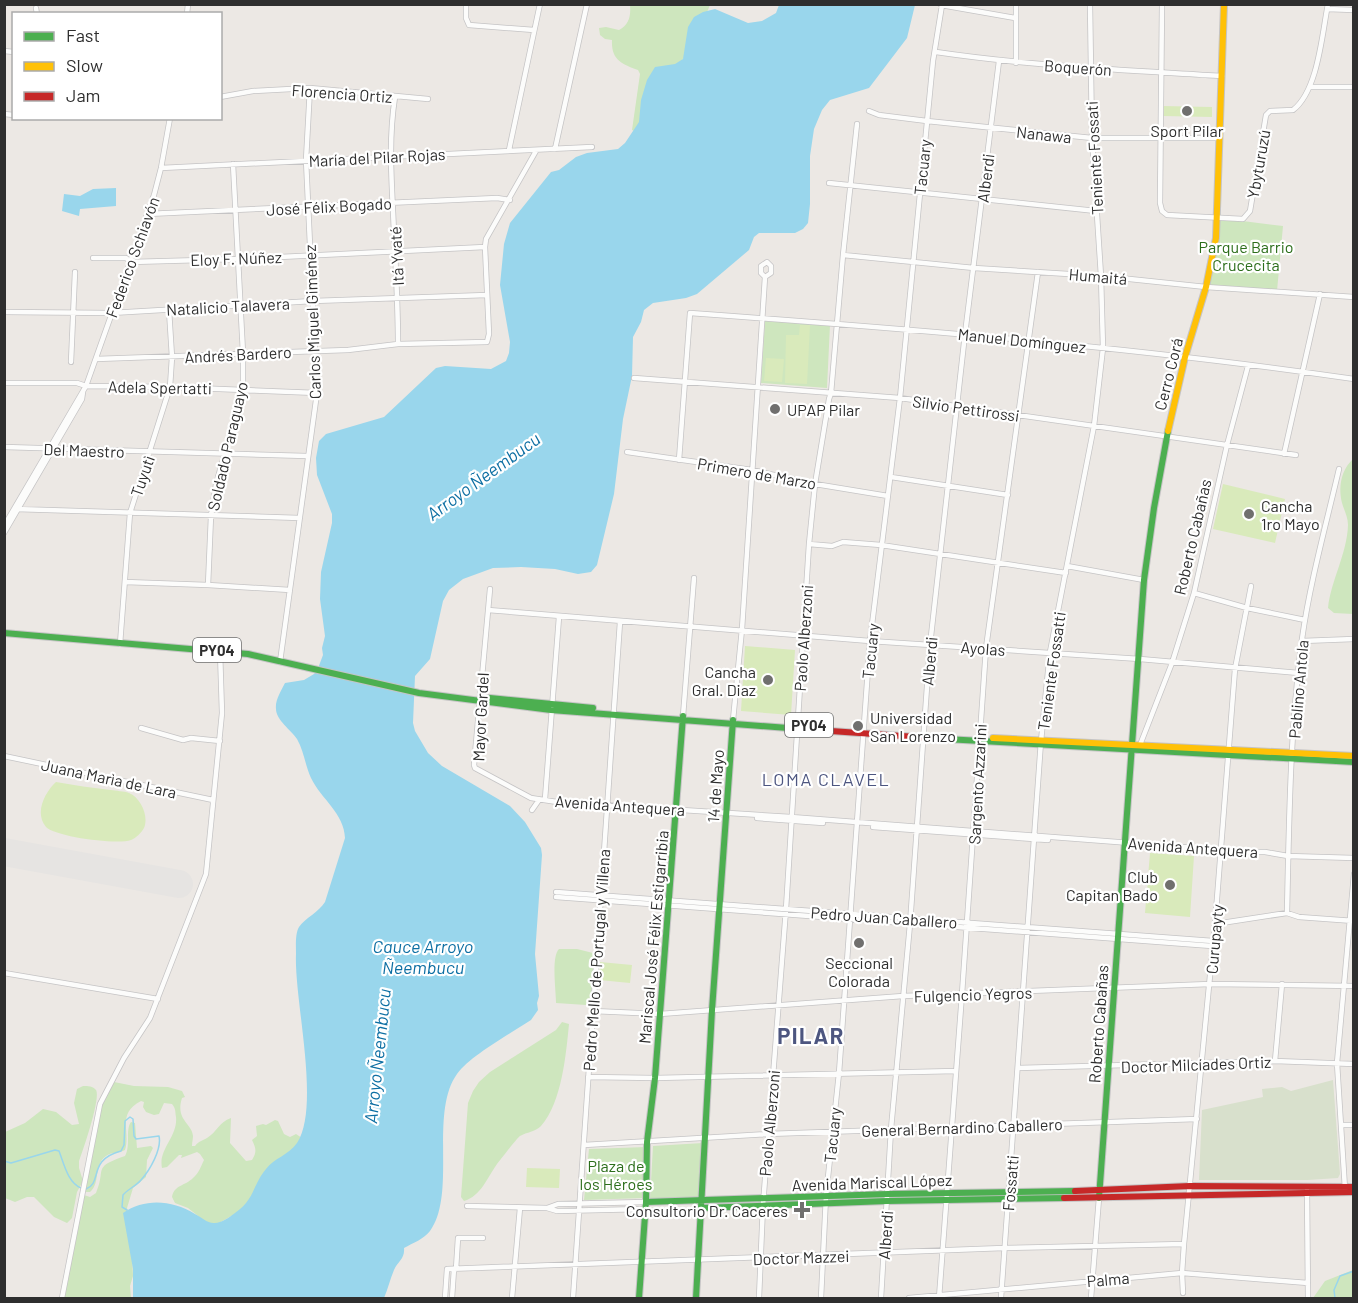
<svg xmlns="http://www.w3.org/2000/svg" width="1358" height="1303" font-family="Barlow,sans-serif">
<rect width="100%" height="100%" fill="#ece8e4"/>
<path fill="#cee6be" d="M630 5H710L698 34 639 133 632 130 640 74 638 70C622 64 611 60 612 40L605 39 600 35 599 28 606 27 619 30C629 25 631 16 630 5Z
M1219 218 1283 226 1277 291 1208 286Z
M765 321 830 325 827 388 761 383Z
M1353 459V614L1334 613 1328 608C1331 580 1347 554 1348 525 1348 517 1344 510 1342 503 1338 487 1341 470 1353 459Z
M559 949H577L593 953C595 963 593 999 586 1005L556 1003C556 990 551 957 559 949Z
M562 1022 569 1024C566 1054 562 1102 541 1126 535 1132 527 1132 520 1136 518 1137 500 1160 497 1164 487 1178 481 1196 464 1201L461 1197 468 1103 473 1091 479 1082 490 1072 556 1030Z
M109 1081 134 1086 168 1087 182 1091 185 1097 182 1098C175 1120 192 1123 193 1136 193 1139 192 1142 192 1146H195C199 1141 202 1141 207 1138 217 1132 219 1122 231 1118L230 1143 246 1161 252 1160C257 1152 256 1148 252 1140L257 1136 256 1126 263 1124 266 1125 275 1120 278 1121 284 1134 290 1137 296 1134 302 1138 256 1202 212 1227 188 1208 175 1203 172 1197C174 1185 185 1186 193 1178 199 1173 201 1166 204 1160L200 1154 197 1152 181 1158 182 1155H179L167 1167 162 1168C158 1149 178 1137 176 1117 175 1111 176 1109 172 1104L164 1103 159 1114 154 1115 146 1112 143 1107 144 1102 141 1101C116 1114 131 1131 125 1150 119 1153 111 1152 106 1156 93 1165 101 1183 90 1192H84L103 1098Z
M83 1086C88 1086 93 1086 96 1090 101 1098 83 1150 79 1161V1168L83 1181 77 1192 72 1218 67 1223 54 1217 34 1197H27L15 1202 5 1198V1132L25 1123 43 1109 56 1112 72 1125 79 1124 74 1103 77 1089Z
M131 1122 135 1123 137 1148 151 1146 153 1148 147 1160 146 1177 133 1188 127 1208 131 1230 133 1276 130 1286 131 1298H64L84 1195 90 1197 96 1193C107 1168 91 1168 125 1156 131 1145 125 1130 131 1122Z
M703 1143 701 1197 650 1199 653 1146Z
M647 1147 644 1198 584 1200 589 1149Z
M1353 1270V1298H1313L1325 1281Z"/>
<path fill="#d8e0cc" d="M1333 1080 1340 1174 1338 1178 1308 1180H1199L1202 1110 1263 1097 1262 1089 1282 1087 1291 1091Z"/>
<path fill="#d9eabb" d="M1162 106 1212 107V117L1162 116Z
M800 325H810L807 384 785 383 786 335H799Z
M766 358 784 359 782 382 764 381Z
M1223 484 1285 499 1275 543 1213 529Z
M745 646 795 650 791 715 741 711Z
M56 782C74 785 92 788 111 790 116 791 124 791 129 793 141 798 149 816 144 828 142 832 135 839 131 840 117 845 56 837 46 827 34 813 45 792 56 782Z
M1150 853 1194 856 1190 917 1145 913Z
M600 962 632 965 630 983 599 980Z
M527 1168 560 1169 559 1188 526 1187Z"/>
<path fill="#99d6ec" d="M779 5H915L907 38 869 88 830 100 822 110 814 129 810 156V204L808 223 803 229 795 233H759L754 237 749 250 697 294 686 298 653 303 644 310 641 322 633 337 632 376 623 419 614 494 597 565 591 572 578 574 555 569 521 567 493 568 463 579 449 590 443 601 430 659 415 676 413 723 415 731 428 753 442 766 510 806 525 822 541 848 542 855 535 954 539 996 537 1003 538 1010 531 1020C510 1034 471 1055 457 1074 429 1113 457 1193 430 1231 424 1239 413 1243 404 1248 405 1259 398 1261 394 1270 390 1279 388 1289 384 1298H133V1269L123 1213C145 1198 172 1200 195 1214 201 1217 208 1224 215 1223 221 1223 230 1217 235 1213 255 1199 252 1186 266 1169 274 1158 289 1155 297 1143 321 1106 294 1001 296 954 296 946 295 934 299 927 305 918 319 912 325 902L345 838C344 813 321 799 311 778 305 765 304 751 297 739 291 730 276 720 276 709 275 700 281 691 285 683L304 680 314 674 317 671 323 655 322 648 325 636 320 599 321 572 332 523V514L317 475 316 458 319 441 326 434 384 417 436 368 445 366 491 369 506 361 509 353 510 342 500 285 504 244 510 223 551 172 559 170 576 157 587 153 618 149 625 143 639 122 641 100 647 80 655 67 675 64 683 59 688 27 694 17 703 12 715 9 748 23 762 21 776 13Z
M116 188V206L80 209 79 216 62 211 64 194 80 196 93 189Z"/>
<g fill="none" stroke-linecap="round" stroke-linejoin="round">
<path stroke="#99d6ec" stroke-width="1.5" d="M4 1161 11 1163 55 1150 59 1151C64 1164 68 1183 81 1188
M86 1189C103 1183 87 1160 121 1151L124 1145 125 1121 130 1117 133 1119 134 1136 136 1139 159 1136C162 1149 150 1170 141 1180 136 1186 128 1189 123 1195L122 1207 127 1210
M1335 1298 1334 1290 1340 1276 1354 1271"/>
<path stroke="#e6e4e2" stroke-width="28" d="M4 852 179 884"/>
<g stroke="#c5c4c5" stroke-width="6">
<path id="street" d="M466 4V18L469 25 534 30
M1162 4 1160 203 1162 211 1167 215 1243 219 1250 211 1266 115 1270 111 1293 110C1318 91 1322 34 1328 4
M941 5 1015 18
M36 8 37 14
M1327 9 1354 10
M187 14 188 4
M4 51 14 52
M936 52C1031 66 1126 70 1222 76
M1016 63V4
M1310 87H1354
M220 97 253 91 310 88 428 99
M395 97C389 135 391 172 393 211 395 255 398 299 398 344
M869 111 879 115 927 121 1092 138H1220
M4 114 14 115
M555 149 587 4
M509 150 540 4
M161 168 592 147
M829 183 1096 211
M147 214 497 198 510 200
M843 255 974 268 1101 276 1206 287 1354 297
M93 258H126L131 262 238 259 485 247
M4 312 111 313 313 301 487 295
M96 359 348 350 398 344 487 342 489 334 485 247 486 239 536 151
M71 362 75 272
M634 378 900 398 1296 455
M4 383H77L86 386 170 387 317 393
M4 447 307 456
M627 452 752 470 815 484 888 496
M1284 454 1320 294
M679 460 690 313C912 329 1134 347 1354 379
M891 477 1008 495
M15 509 300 518
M4 526 86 386 154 195 161 168 170 118
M4 533 82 399 83 392
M809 544 832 546 843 542 881 545 1066 573
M1067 566 1144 580
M125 582 208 585 290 590
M208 585 211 516 216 484 243 389V353L233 164
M490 589 474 765 475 768 531 798 557 802 791 817 1248 852H1265L1288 856 1354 858
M1194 593 1247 608 1305 620
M488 610 870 641 1140 659 1299 673
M1302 641 1354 639
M120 644 130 513 170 387 172 357 169 310
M280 662 317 393 306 160 310 88
M683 716 694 578
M733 720 742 629 765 277 761 273V266L767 262 771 266V273L765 277
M141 728 183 740 191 738 220 741
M1140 745 1172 663 1194 593 1227 445 1248 366
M4 756 213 800
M545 799 559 617
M532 810 539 800
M757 818 823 823
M873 827 1048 840
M1176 849 1245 854
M556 892 1213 941
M556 897 1212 946
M1287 913C1289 822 1290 730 1302 639 1310 582 1326 525 1339 469
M1215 924 1287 913 1299 917 1354 921
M4 973 158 999
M593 1011 660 1014 903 996 1210 984 1354 986
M1275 1061 1282 984
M1018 1068 1275 1061 1354 1064
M588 1077 655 1078 956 1071
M1343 1125H1354
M584 1145 768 1134 1197 1119
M1345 1189 1337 1063 1354 874
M1307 1190 1308 1298
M467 1206 547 1208 558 1204 646 1202
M547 1208 557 1211 645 1209
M456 1269 458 1238H483
M1183 1293 1182 1273 1184 1244 1215 924 1235 669 1251 586
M62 1298 100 1104 124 1058 150 1018 206 874 222 713 220 651
M445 1298 447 1269 1004 1248 1184 1244
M452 1298 454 1269
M512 1298 520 1208
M573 1298 620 622
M759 1298 763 1205 786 909 809 544 815 484 829 399 831 393 843 255 857 124
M821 1298 826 1196 839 1073 870 641 900 398 933 61 942 5
M881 1298 891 1129 910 924 930 645 965 334 999 61
M909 1298 1182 1273 1308 1283
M939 1298 962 994 986 648 1038 272
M1001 1298 1041 741 1050 652 1094 426 1103 348 1101 276 1092 138 1090 4
M1091 1298 1099 1198"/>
</g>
<g stroke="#c5c4c5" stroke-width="8">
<path id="fast" d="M4 633 248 654 419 693 551 710 788 728
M482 700 490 698 593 708
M945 739 1354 762
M1099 1198 1144 580 1154 508 1168 431
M646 1202 888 1194 1075 1191
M701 1208 887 1201 1064 1198
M639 1298 646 1202 647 1142 655 1078 683 716
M696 1298 712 1010 733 720"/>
</g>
<g stroke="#c5c4c5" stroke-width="8">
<path id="slow" d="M1168 431 1185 357 1206 287 1216 238 1224 4
M993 738 1354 756"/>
</g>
<g stroke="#c5c4c5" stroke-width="8">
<path id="jam" d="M788 728 945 739
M1075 1191 1190 1186 1354 1187
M1064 1198 1354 1192"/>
</g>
<use href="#street" stroke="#fcfcfb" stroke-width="4.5"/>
<use href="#fast" stroke="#4caf50" stroke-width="6"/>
<use href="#slow" stroke="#ffc107" stroke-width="6"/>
<use href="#jam" stroke="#c62828" stroke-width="6"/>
</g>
<g fill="#706f6e" stroke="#fff" stroke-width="2">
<circle cx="1187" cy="111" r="6"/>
<circle cx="775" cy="409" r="6"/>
<circle cx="1249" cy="514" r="6"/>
<circle cx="768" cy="680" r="6"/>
<circle cx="858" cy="726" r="6"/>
<circle cx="1170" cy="885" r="6"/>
<circle cx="859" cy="943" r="6"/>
<path d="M799 1201h6v6h6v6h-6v6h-6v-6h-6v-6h6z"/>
</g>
<g text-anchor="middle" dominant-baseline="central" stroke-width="4.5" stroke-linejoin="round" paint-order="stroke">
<g fill="#fff" stroke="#6d6d6d" stroke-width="1.5">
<rect x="193" y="638" width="48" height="24" rx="4.5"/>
<rect x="785" y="713" width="48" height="24" rx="4.5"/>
</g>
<g font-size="15" font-weight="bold" fill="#2e2e2e">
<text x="217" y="650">PY04</text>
<text x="809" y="725">PY04</text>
</g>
<g font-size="16" fill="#2e2e2e" stroke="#fff">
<text transform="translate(1078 67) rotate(4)">Boquerón</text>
<text transform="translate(342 93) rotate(4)">Florencia Ortiz</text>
<text transform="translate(1044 134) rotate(6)">Nanawa</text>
<text transform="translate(377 157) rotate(-3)">María del Pilar Rojas</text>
<text transform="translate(1094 158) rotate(-93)">Teniente Fossati</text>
<text transform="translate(1258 164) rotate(-80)">Ybyturuzú</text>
<text transform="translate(922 167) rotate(-84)">Tacuary</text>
<text transform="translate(985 178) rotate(-83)">Alberdi</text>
<text transform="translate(329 206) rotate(-3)">José Félix Bogado</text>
<text transform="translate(396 256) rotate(-93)">Itá Yvaté</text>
<text transform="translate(132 257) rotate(-70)">Federico Schiavón</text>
<text transform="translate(236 258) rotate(-2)">Eloy F. Núñez</text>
<text transform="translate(1098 276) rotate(5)">Humaitá</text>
<text transform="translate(228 306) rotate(-3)">Natalicio Talavera</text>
<text transform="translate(312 322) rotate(-92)">Carlos Miguel Giménez</text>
<text transform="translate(1022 340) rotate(6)">Manuel Domínguez</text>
<text transform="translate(238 354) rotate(-3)">Andrés Bardero</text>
<text transform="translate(1168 374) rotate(-76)">Cerro Corá</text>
<text transform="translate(160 387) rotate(1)">Adela Spertatti</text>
<text transform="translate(966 408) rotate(8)">Silvio Pettirossi</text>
<text transform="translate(227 446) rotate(-77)">Soldado Paraguayo</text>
<text transform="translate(84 450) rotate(2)">Del Maestro</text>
<text transform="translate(757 473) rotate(10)">Primero de Marzo</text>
<text transform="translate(142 476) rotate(-71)">Tuyutì</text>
<text transform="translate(1192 537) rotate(-77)">Roberto Cabañas</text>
<text transform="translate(803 638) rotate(-86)">Paolo Alberzoni</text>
<text transform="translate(983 648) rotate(4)">Ayolas</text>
<text transform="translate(870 651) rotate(-84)">Tacuary</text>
<text transform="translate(929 661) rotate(-85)">Alberdi</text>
<text transform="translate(1051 671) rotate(-82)">Teniente Fossatti</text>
<text transform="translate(1298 689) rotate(-85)">Pablino Antola</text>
<text transform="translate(480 717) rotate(-87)">Mayor Gardel</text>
<text transform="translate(109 778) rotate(12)">Juana Marìa de Lara</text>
<text transform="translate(977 784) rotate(-87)">Sargento Azzarini</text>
<text transform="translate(715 786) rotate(-86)">14 de Mayo</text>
<text transform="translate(620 805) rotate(4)">Avenida Antequera</text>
<text transform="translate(1193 847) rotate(4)">Avenida Antequera</text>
<text transform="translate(884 917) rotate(4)">Pedro Juan Caballero</text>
<text transform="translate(653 937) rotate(-85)">Mariscal José Félix Estigarribia</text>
<text transform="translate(1214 939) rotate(-85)">Curupayty</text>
<text transform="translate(596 960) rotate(-86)">Pedro Mello de Portugal y Villena</text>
<text transform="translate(973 994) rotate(-2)">Fulgencio Yegros</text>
<text transform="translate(1098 1024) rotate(-86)">Roberto Cabañas</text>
<text transform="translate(1196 1064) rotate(-2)">Doctor Milcíades Ortiz</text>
<text transform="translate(769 1123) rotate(-85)">Paolo Alberzoni</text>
<text transform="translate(962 1127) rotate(-2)">General Bernardino Caballero</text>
<text transform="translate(832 1135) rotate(-84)">Tacuary</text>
<text transform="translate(872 1182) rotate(-2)">Avenida Mariscal López</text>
<text transform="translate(1010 1183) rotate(-85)">Fossatti</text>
<text transform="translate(885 1235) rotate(-86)">Alberdi</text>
<text transform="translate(801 1257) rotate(-2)">Doctor Mazzei</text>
<text transform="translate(1108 1279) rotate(-5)">Palma</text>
</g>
<g font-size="16" fill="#2e2e2e" stroke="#fff" text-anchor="start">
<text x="1187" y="130" text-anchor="middle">Sport Pilar</text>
<text x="787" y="409">UPAP Pilar</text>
<text x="1261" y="505">Cancha<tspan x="1261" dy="18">1ro Mayo</tspan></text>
<text x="756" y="671" text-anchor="end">Cancha<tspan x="756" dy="18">Gral. Diaz</tspan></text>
<text x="870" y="717">Universidad<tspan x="870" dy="18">San Lorenzo</tspan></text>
<text x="1158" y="876" text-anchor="end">Club<tspan x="1158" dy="18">Capitan Bado</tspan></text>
<text x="859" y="962" text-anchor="middle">Seccional<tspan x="859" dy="18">Colorada</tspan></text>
<text x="788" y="1210" text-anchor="end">Consultorio Dr. Caceres</text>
</g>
<g font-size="16" fill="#2c6e1b" stroke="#fff">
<text x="1246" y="246">Parque Barrio<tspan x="1246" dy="18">Crucecita</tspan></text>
<text x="616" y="1165">Plaza de<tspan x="616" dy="18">los Héroes</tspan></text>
</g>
<g font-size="18" font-style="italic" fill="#0d6fa3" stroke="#fff">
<text transform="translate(483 476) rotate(-36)">Arroyo Ñeembucu</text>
<text x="423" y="946">Cauce Arroyo<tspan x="423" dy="21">Ñeembucu</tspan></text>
<text transform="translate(377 1056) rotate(-84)">Arroyo Ñeembucu</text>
</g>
<g font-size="18" letter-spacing="1.5" fill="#4d5680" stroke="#fff">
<text x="826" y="779">LOMA CLAVEL</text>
</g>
<g font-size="22" font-weight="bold" letter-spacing="1.5" fill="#4d5680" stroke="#fff">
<text x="811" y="1035">PILAR</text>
</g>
</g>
<rect width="1358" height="1303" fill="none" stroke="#2e2e2e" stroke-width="12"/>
<rect x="12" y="12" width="210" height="108" fill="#ffffff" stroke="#ababab" stroke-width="1.5"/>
<rect x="24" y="32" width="30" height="9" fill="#4caf50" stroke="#ababab" stroke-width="1.5"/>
<text x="66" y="42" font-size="18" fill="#2e2e2e">Fast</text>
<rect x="24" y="62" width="30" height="9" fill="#ffc107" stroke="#ababab" stroke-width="1.5"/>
<text x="66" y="72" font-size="18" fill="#2e2e2e">Slow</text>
<rect x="24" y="92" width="30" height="9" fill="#c62828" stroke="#ababab" stroke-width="1.5"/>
<text x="66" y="102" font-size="18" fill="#2e2e2e">Jam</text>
</svg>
